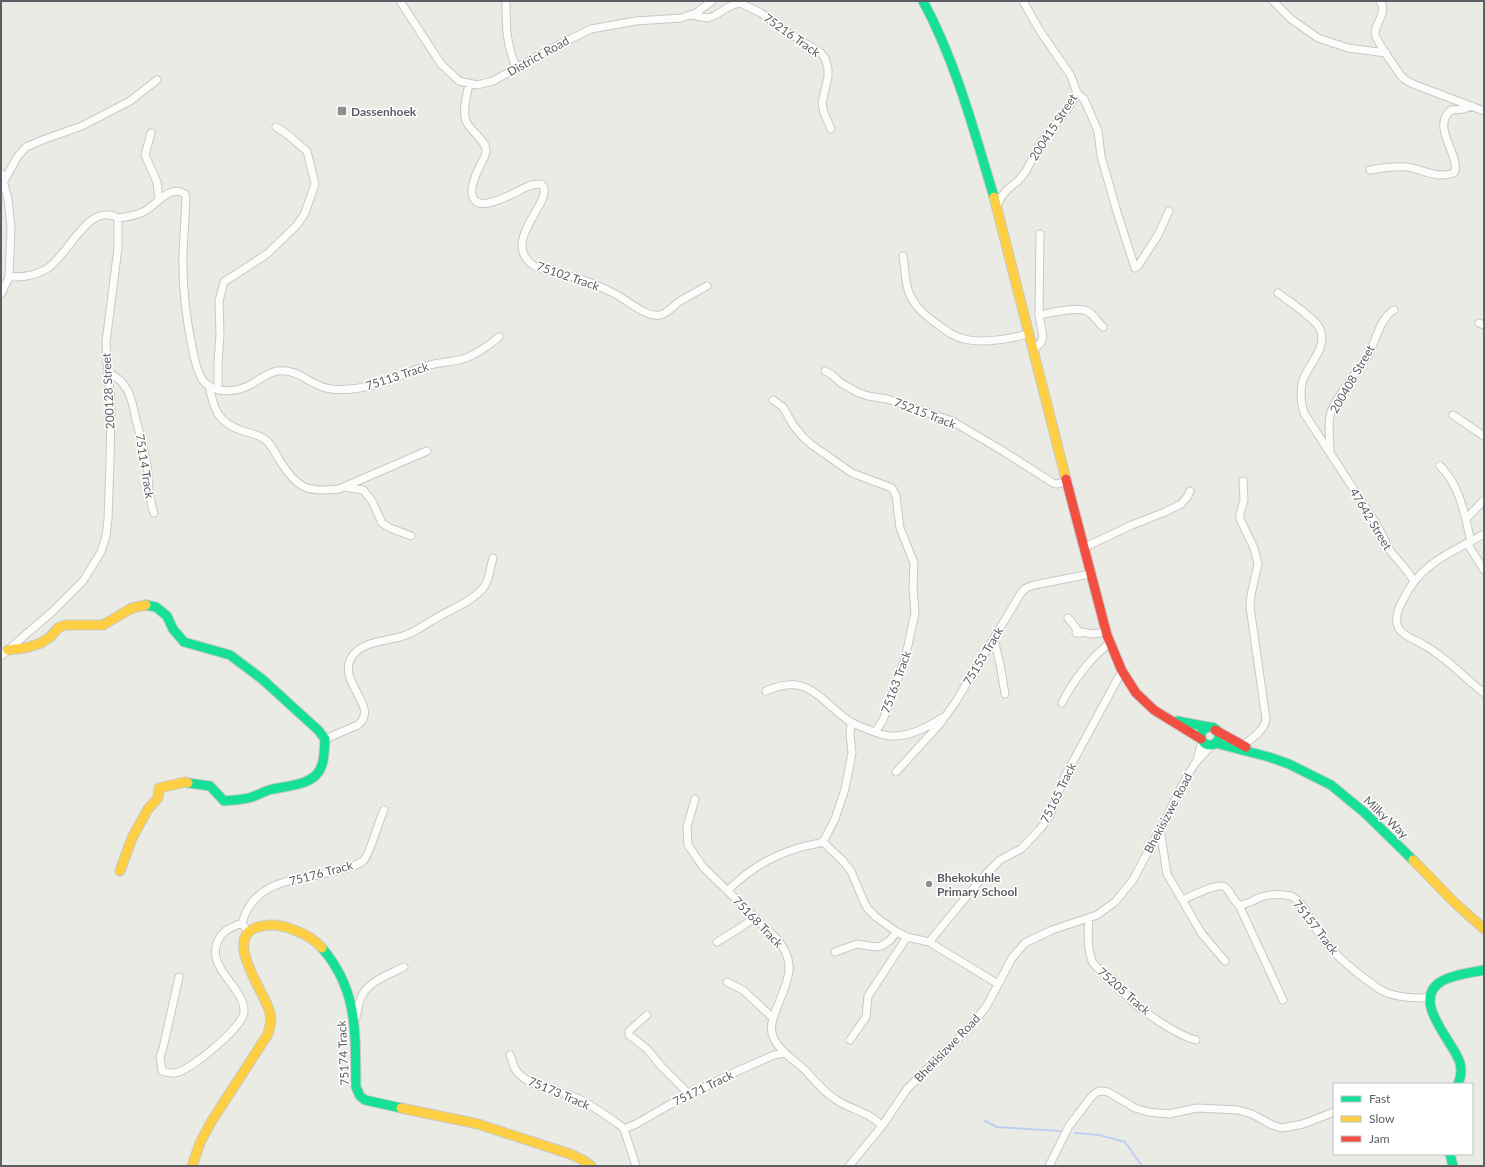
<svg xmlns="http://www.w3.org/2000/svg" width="1485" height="1167" font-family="Lato,sans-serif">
<rect width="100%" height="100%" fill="#ebebe6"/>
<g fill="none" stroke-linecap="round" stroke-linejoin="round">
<path stroke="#bdd0f3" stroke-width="2" d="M985 1121 997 1127 1060 1131
M1075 1133 1099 1135 1125 1142 1142 1166"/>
<g stroke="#c8c8c6" stroke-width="9">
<path id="street" d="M400 1 441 64 459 81 477 85 493 81 550 49 591 29 636 21 681 18 696 13 712 1
M506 1C506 27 506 43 516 67
M1273 1 1291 19 1318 38 1348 48 1386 53
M1380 1C1388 13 1376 21 1375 33 1375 40 1397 70 1402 77 1405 80 1409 82 1413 84L1484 111
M691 15 707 18 714 16 730 6 740 3 761 13 790 34 820 52 825 58 828 69V77L822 103 824 113 831 129
M469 84C467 95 462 110 466 121 470 131 487 141 486 151 486 157 481 162 479 168 476 174 473 182 472 188 469 222 518 190 529 186 533 184 537 184 541 184 559 199 495 242 536 267 564 274 592 281 617 295 628 301 647 318 660 315 668 313 673 306 680 301 689 296 698 291 707 286
M1077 93 1084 99 1098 131 1101 156 1117 212 1135 268 1138 266 1158 235 1169 211
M151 133 145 155 157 182 159 200
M1370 170C1382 168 1395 166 1407 167 1425 170 1435 179 1454 173 1462 157 1430 127 1451 110L1464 109 1472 106
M1 173 8 199 11 228 9 277 1 294
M4 181 18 156 26 147 45 139 82 126 130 101 157 80
M997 207 1001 197 1008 189 1019 180 1026 171 1040 144 1050 130 1061 118 1072 102 1077 93 1071 76 1040 31 1023 1
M118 218C127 217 136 215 143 212 155 207 170 183 185 194L186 198C185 216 184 234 183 252 182 286 186 319 193 352 195 361 198 376 205 383 216 394 237 392 250 385 259 380 267 373 277 371 300 368 311 387 331 389 368 393 396 375 430 365 440 362 452 362 463 359 476 355 488 346 499 337
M903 256C905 267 905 286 910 295 916 308 926 316 937 324 945 330 954 337 964 339 984 344 1009 339 1028 334
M1278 293C1287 300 1316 319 1320 329 1328 348 1309 363 1303 380 1300 390 1301 403 1304 413L1377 525 1391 552 1408 572 1414 582
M1039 315C1051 313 1076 306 1087 311 1093 314 1098 322 1103 327
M1479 323 1484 325
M1032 350 1040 344 1043 337 1039 315 1040 234
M825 371 831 374 841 383 857 392 868 396 887 399 952 421 1003 451 1053 483 1056 484 1066 482
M108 373C129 381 132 400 136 420 140 435 144 449 147 465 149 481 148 497 154 513
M209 386C214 410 218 423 243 431 251 433 259 435 266 440 272 446 276 454 280 461 297 488 307 493 339 489L427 451
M218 389V362L220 335 219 301 224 282 267 254 297 225 305 213 315 184 307 151C296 143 288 133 276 127
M773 400 783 407 793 425 803 437 812 445 852 473 892 488 896 496 900 528 914 563 913 588 915 613 905 659 883 720 876 731
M1453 415 1484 436
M1330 451C1330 438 1327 424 1331 412 1338 393 1358 372 1368 355 1377 340 1379 319 1394 310
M1440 466C1460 485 1465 516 1471 542
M1243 481 1244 500 1240 514V519L1254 548 1258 564 1251 595 1250 607 1266 719C1264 731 1252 738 1244 745
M345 487 363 490 372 501 382 523 390 528 411 536
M1466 519 1484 500
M1484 534C1460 548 1431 559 1414 582 1410 587 1406 594 1403 600 1398 608 1394 620 1399 629 1404 636 1415 640 1422 644 1445 656 1463 677 1484 693
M1467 543 1484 570
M1083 548 1132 525 1165 512 1181 504 1188 496 1190 491
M1068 618 1080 633
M1076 633 1081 632 1093 634 1106 632
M994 639 1000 664 1005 694
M1 656 53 611 83 581 101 552 106 536 108 519 110 462 111 405 107 362 106 342 118 248V218C89 201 69 254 48 268 35 276 23 277 9 277
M766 691C775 687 785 684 796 685 809 686 822 698 832 707 838 712 844 718 851 722 858 726 883 736 891 736 908 737 928 727 942 718
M1062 703C1073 681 1091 657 1110 643
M325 739 358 725C381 706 334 681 353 655 361 643 387 640 400 637 413 634 422 626 433 620 449 610 472 602 484 587 490 579 490 567 493 558
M1197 760 1202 741
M896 772 939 725 955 703 1021 593 1026 588 1034 585 1090 574
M695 799 687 827 688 845 703 867 777 939C800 966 785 984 775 1013 772 1020 770 1029 773 1036 778 1051 796 1061 806 1071 815 1081 824 1092 835 1099 850 1110 867 1110 882 1126
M1160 829 1167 874 1202 934 1225 961
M823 842 842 860 851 871 864 902 868 909 876 917 897 932 907 937 929 942 998 984
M728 890C746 873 768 857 793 850 802 846 813 845 823 842L835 819 845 789 852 753 850 734 851 722
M1182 900C1190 897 1218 882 1225 887 1230 891 1233 900 1239 905 1247 905 1254 900 1261 897 1271 894 1282 894 1291 896 1302 900 1312 923 1318 932 1331 952 1349 967 1368 981 1373 984 1378 989 1383 991 1396 998 1416 998 1431 998
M1239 905 1283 1000
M1089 918C1088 932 1087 947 1092 961 1096 969 1103 972 1110 977 1118 984 1124 993 1131 1000 1144 1013 1179 1036 1196 1040
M242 923C255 876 302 881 340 870 348 868 357 866 363 861 370 855 378 822 384 810
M717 942 743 926 755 917
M929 942 981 879 1000 860 1021 849 1040 829 1049 817 1065 776 1122 671
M835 952 857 944 875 947 881 946 889 941 897 932
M179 977 163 1048 160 1057 162 1071C166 1072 171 1074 175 1073 189 1072 244 1026 244 1012 245 987 207 970 217 943 221 931 231 927 242 923L248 932
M727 982 743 990 773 1018
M647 1015 629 1031V1035L647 1049 661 1066 689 1094
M356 1017C358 1011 358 1004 361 998 366 982 390 974 404 967
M850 1040 866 1017 868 996 907 937
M510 1055C512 1059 513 1063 514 1067 524 1087 558 1090 577 1098 592 1105 607 1116 621 1126L624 1129 636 1166
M624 1129 636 1124 669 1105 733 1073 774 1055 785 1053
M849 1166 882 1126 907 1089 968 1029 986 1007 1012 958 1025 943 1052 930 1097 915 1115 902 1133 880 1166 818 1186 778 1196 762 1213 744
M1049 1166 1069 1126 1092 1096 1097 1092 1102 1091 1108 1092 1135 1108 1148 1112 1169 1114 1197 1108 1238 1110 1252 1114 1272 1125 1282 1128 1303 1124 1334 1112"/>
</g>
<g stroke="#c8c8c7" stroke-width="11">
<path id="fast" d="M923 1C956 62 974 131 994 197
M146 605 156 607 167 616 173 629 184 642 230 655 262 679 318 730 325 739C324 751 325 766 316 775 305 786 284 786 269 790 263 792 258 795 252 797 243 800 233 800 224 801L210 786 188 783
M1177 721 1209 727
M1201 736a9 9 0 1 1 18 0a9 9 0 1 1-18 0Z
M1215 743 1269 757 1289 764 1331 785 1365 813 1413 860
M322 948C359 991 355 1034 356 1087L360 1096 365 1100 401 1108
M1458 1084C1461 1077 1462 1070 1460 1063 1454 1042 1409 1000 1442 981 1455 974 1470 973 1484 970
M1450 1154 1453 1166"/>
</g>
<g stroke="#c8c8c7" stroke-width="11">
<path id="slow" d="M994 197 1066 479
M8 650 25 648 41 643 50 637 58 628 65 625H103L132 608 146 605
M1413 860 1455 903 1484 929
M120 871 132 838 148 809 158 798 159 788 185 782 188 783
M401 1108 478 1124 570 1154 583 1160 591 1166
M192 1166 200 1143 211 1122 268 1034C270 1027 272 1020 270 1013 266 994 224 941 255 928 268 923 282 925 294 930 306 934 314 939 322 948"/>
</g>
<g stroke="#c8c8c7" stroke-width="11">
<path id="jam" d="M1066 479 1107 635 1122 671 1136 693 1154 710 1201 739
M1215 730 1246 747"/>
</g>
<use href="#street" stroke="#fcfcfb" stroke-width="7"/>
<use href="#fast" stroke="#16e098" stroke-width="9"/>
<use href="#slow" stroke="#ffcf43" stroke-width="9"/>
<use href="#jam" stroke="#f24e42" stroke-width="9"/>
<path stroke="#e2e2e2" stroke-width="2" stroke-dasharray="1 5" stroke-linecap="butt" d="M144 1166C141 1133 145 1100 149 1066 158 1010 168 953 206 908 244 863 280 841 333 819 357 808 382 800 405 787 454 759 475 710 517 678 554 648 599 630 639 604 714 553 730 451 684 375 636 294 549 302 475 263 440 244 415 219 390 188L269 1"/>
</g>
<g fill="#8e8f91" stroke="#fff" stroke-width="1.5">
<rect x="337" y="106" width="10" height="10" rx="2"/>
<circle cx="929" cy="884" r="4"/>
</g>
<g text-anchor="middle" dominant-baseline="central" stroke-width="3" stroke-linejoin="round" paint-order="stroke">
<g font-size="12" fill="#5c5e63" stroke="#fff">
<text transform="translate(792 35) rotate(35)">75216 Track</text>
<text transform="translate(538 56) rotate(-29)">District Road</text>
<text transform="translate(1053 127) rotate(-57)">200415 Street</text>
<text transform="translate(568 276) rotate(19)">75102 Track</text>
<text transform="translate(397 376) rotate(-18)">75113 Track</text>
<text transform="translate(1352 379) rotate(-60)">200408 Street</text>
<text transform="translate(108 391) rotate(-93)">200128 Street</text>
<text transform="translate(925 413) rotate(21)">75215 Track</text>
<text transform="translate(145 466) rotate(81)">75114 Track</text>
<text transform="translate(1371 519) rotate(59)">47642 Street</text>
<text transform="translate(983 656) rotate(-59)">75153 Track</text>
<text transform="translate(896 682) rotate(-70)">75163 Track</text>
<text transform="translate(1058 793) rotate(-64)">75165 Track</text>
<text transform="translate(1168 813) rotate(-62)">Bhekisizwe Road</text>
<text transform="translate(1386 817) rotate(43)">Milky Way</text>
<text transform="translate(321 873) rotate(-15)">75176 Track</text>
<text transform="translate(758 922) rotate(46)">75168 Track</text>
<text transform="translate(1316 927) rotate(52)">75157 Track</text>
<text transform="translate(1124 991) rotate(41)">75205 Track</text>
<text transform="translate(947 1048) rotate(-46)">Bhekisizwe Road</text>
<text transform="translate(343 1053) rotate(-93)">75174 Track</text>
<text transform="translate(703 1088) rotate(-26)">75171 Track</text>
<text transform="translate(559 1093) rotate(23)">75173 Track</text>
</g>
<g font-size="12" font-weight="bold" fill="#5c5e63" stroke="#fff" text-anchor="start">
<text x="351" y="111">Dassenhoek</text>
<text x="937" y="877">Bhekokuhle<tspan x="937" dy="14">Primary School</tspan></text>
</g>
</g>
<rect width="1485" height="1167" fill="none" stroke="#5c5e63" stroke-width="4"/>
<rect x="1333" y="1083" width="140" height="72" fill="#ffffff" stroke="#bebfc1"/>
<rect x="1341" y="1096" width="20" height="6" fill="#16e098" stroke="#bebfc1"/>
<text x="1369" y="1103" font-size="12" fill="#5c5e63">Fast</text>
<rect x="1341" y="1116" width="20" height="6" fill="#ffcf43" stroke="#bebfc1"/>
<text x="1369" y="1123" font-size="12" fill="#5c5e63">Slow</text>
<rect x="1341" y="1136" width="20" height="6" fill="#f24e42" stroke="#bebfc1"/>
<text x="1369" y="1143" font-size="12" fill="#5c5e63">Jam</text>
</svg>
